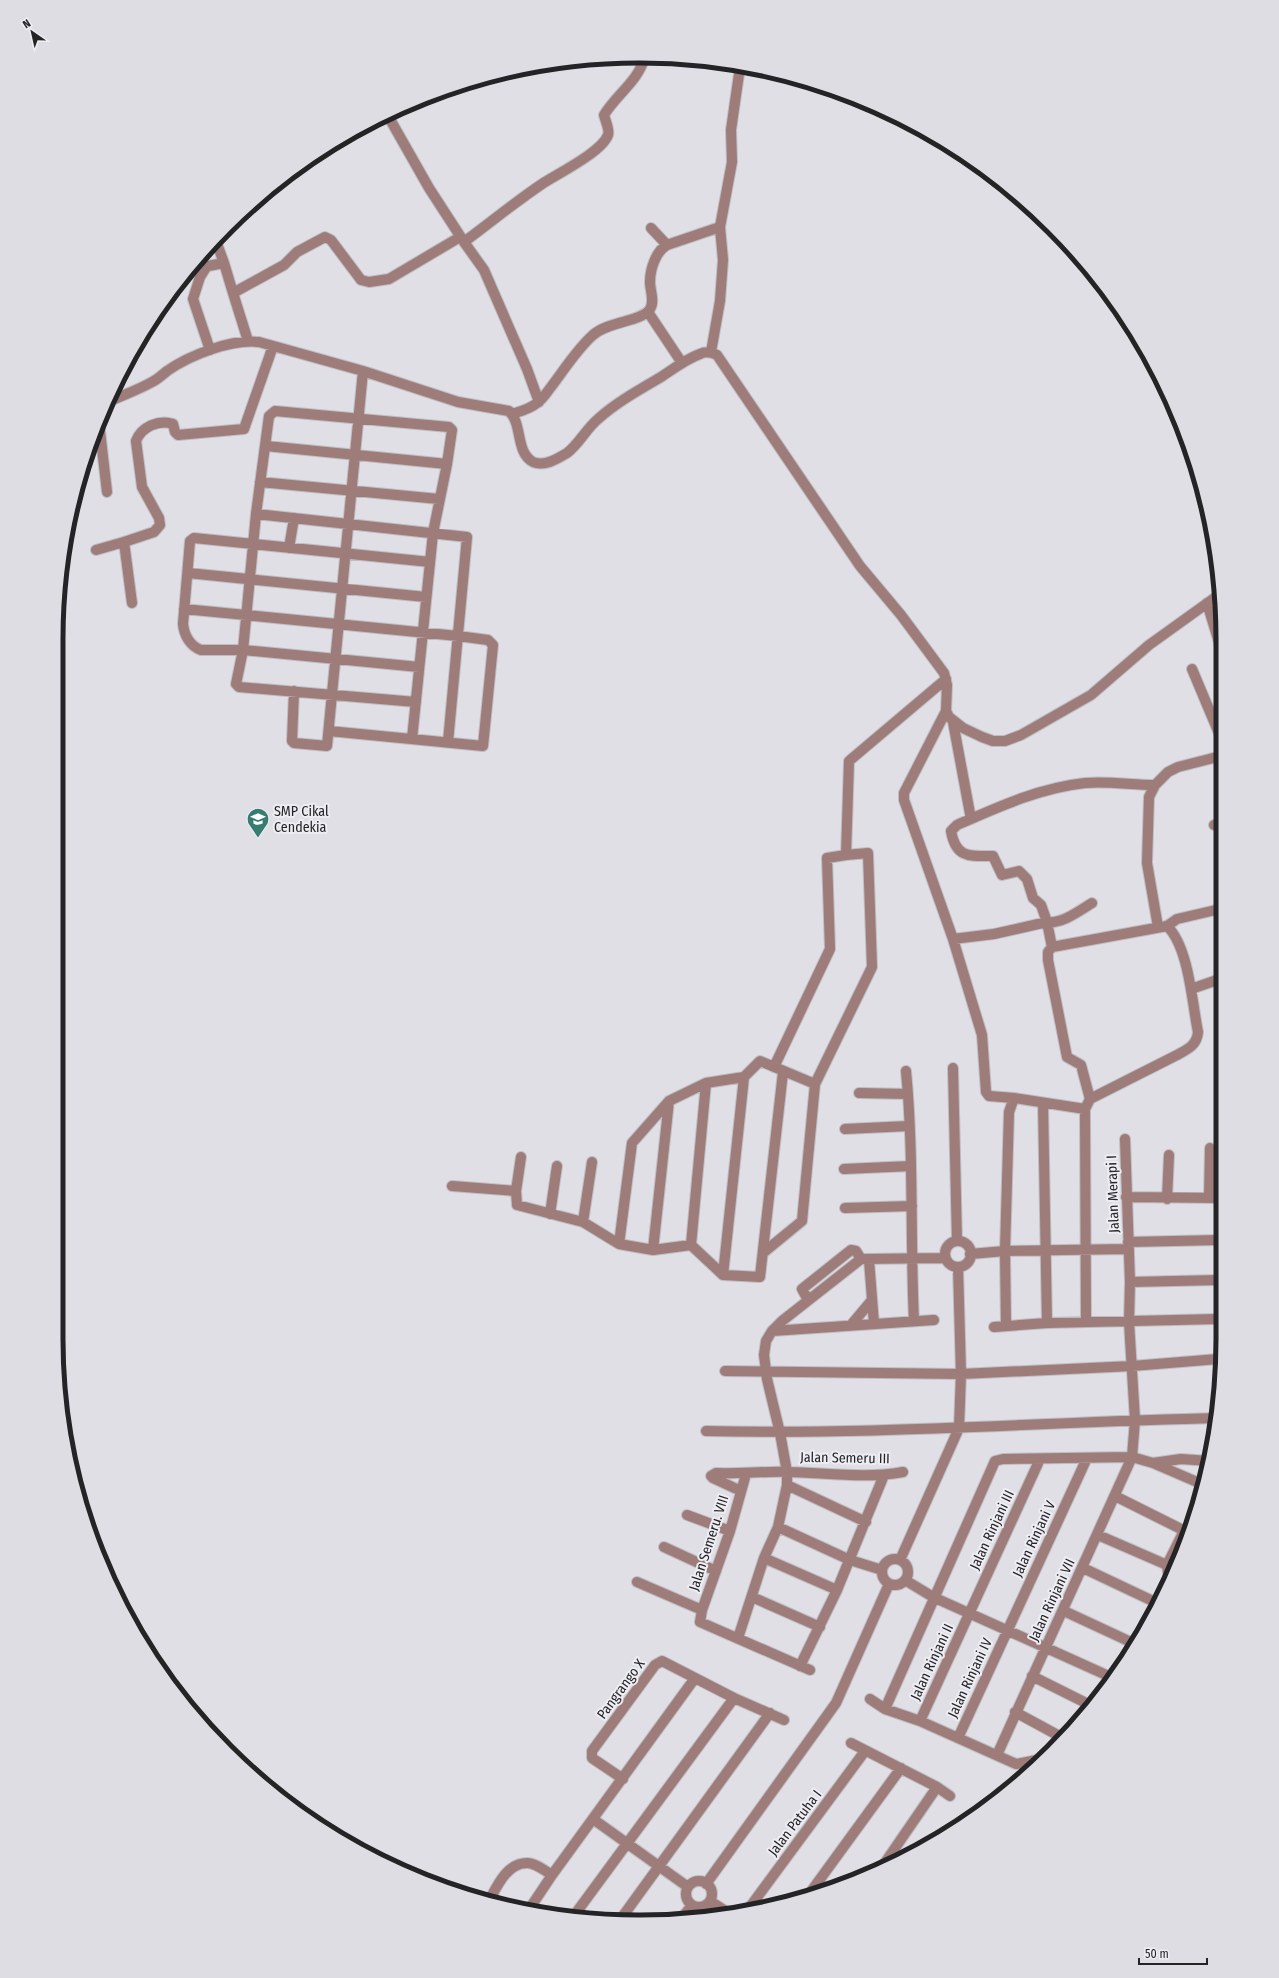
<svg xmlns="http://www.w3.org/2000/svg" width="1279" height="1978" font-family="'Fira Sans Condensed',sans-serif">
<rect width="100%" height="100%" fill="#e0dfe6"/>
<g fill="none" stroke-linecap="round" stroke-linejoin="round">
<g stroke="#bebdc3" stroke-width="12">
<path id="minor" d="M387 114 429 188 464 242 484 270 527 369 539 402
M651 228 667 245 720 227
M464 242C490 223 515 202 542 184 557 174 602 152 608 135 610 130 605 120 604 115 616 95 638 81 644 59
M224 263 233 293
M648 312 682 363
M248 341 233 293 284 265 297 252 325 237 331 240 361 280 369 282 389 279 460 237
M210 350 193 299 200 277 205 269 208 266 224 263 216 241
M711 352 720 301 723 260 720 227 732 162 731 130 740 67
M108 402C123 395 138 390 152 382 158 379 162 375 167 371 190 355 231 339 259 342L363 371 458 402 509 411C523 424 515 452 533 462 544 467 557 459 567 453 579 444 586 429 598 419 617 402 639 390 661 377 673 369 686 359 700 354 706 351 711 352 717 355L860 566 901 615 944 673 947 685 946 711 949 717 963 728 982 737 993 741H1005L1021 735 1091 695 1149 645 1220 594
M512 414C521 411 530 409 537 403 543 399 547 392 551 387 564 370 577 349 593 335 608 321 642 322 650 309 655 301 650 291 650 282 650 269 656 251 667 245
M99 422 107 492
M266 446 447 464
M260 482 439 499
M256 514 467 537 448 742
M289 548 294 518
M96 550 124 542
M188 573 426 597
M132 603 124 542 154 532 160 525 159 518 142 487 136 441C141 427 159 419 173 424L175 432 178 435 244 429 273 346
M1207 603 1222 652
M184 609 458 636 488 640 493 645 483 746 329 731
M419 667 243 650H201C190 646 184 635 183 624L190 541 194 538 430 562
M1192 669 1221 738
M294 691 292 741 294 743 327 746 363 371
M946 711 904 793V800L953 939 982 1035 986 1092 989 1096 1014 1098
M953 722 971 819
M412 739 433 533 447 464 452 430 449 427 275 411 269 416 256 514 243 650 236 684 239 687 416 702
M1214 825 1221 824
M1167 926 1177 919 1220 909
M1158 927 1147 863 1149 797 1155 785 1168 772 1178 767 1221 756
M953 939 994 934 1047 922 1041 905 1033 898 1027 879 1019 871 1002 875 993 856C970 856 956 859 951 831L957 825C998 807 1039 788 1085 783 1108 781 1132 785 1155 785
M1052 947 1047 922C1062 924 1079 911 1092 903
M1191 989 1220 979
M774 1067 830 949 827 858 846 855 849 761 946 679
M953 1068 957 1241
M906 1071C914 1154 910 1238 914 1321
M744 1077 723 1275 760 1277 783 1072
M706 1083 691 1245 723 1275
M859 1093 908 1094
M669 1101 653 1250 691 1245
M1043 1103 1047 1323
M845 1129 909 1126
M844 1169 911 1166
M452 1186 516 1191 521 1157
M516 1191 517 1205 583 1222 619 1244
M1126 1197 1219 1198
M1209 1198 1210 1148
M1167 1199 1169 1155
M845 1208 912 1206
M550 1214 557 1166
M583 1222 592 1162
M945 1254a13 13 0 1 1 26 0a13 13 0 1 1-26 0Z
M1128 1242 1219 1240
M653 1250 619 1244 632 1143 669 1101 706 1083 744 1077 760 1061 815 1084 872 967 868 853 846 855
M763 1253 802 1221 815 1084
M970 1254 1005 1251 1128 1249
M869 1260 874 1324
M1130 1282 1219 1280
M808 1300 802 1289 851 1250 856 1251 861 1259
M1086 1322 1085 1109 1090 1099 1177 1055C1188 1049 1197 1045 1198 1032 1192 1003 1189 947 1167 926L1052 947 1048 952V960L1067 1057 1081 1065 1090 1099
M851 1325 872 1300
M1006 1326 1005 1251 1009 1112 1014 1098 1085 1109
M994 1327 1047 1323 1218 1319
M772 1331 934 1320
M725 1371 961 1374 1132 1366 1218 1359
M706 1431C876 1435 1047 1422 1217 1418
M1153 1463 1181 1459 1209 1461
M746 1474 730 1531 702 1610 700 1622 810 1670
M787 1485 866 1522
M741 1491 713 1478 711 1476 716 1473C740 1474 765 1471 789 1472 827 1473 866 1479 903 1472
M1115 1496 1183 1530V1533L1167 1565 1169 1580
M687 1515 730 1531
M778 1527 850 1560 882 1570
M1098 1535 1167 1565
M664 1547 716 1571
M764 1558 837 1590
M882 1572a13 13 0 1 1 26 0a13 13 0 1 1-26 0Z
M900 1560 959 1428 961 1374 958 1267
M1083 1568 1157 1603
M905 1580 933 1597 1113 1678
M637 1582 702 1610
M752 1597 820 1627
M1064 1611 1135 1644
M738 1638 764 1558 778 1527 787 1485V1472L780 1433 767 1379 764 1355 766 1341 772 1331 782 1321 861 1259 945 1258
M800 1666 837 1590 884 1475
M1032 1676 1092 1706
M870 1699 885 1709 920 1721 1016 1764 1042 1759
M885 1709 995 1461 1003 1459 1132 1457 1153 1463 1204 1485
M1015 1712 1063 1738
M920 1721 1040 1459
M958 1738 1087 1458
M851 1743 937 1787 950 1796
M997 1755 1132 1457 1135 1420 1129 1322 1130 1282 1125 1139
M623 1779 592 1758V1751L655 1665 662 1661 734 1698 784 1720
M593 1819 688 1887
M882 1867 937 1787
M686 1894a13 13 0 1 1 26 0a13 13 0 1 1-26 0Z
M706 1884 836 1703 889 1584
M807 1897 901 1768
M489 1901C497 1886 507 1863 527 1863 536 1863 545 1871 552 1875
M710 1901 730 1914
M528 1911 552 1875 695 1678
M747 1911 865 1751
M573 1917 734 1698
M682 1918 692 1905
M620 1920 770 1713"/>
</g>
<use href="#minor" stroke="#9e7c79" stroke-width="10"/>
</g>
<defs>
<g id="school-pin" transform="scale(1.15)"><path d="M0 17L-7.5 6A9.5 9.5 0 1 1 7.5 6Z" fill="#377c70" stroke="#ededf3"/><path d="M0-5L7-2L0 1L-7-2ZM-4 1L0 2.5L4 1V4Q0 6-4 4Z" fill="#fff"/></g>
</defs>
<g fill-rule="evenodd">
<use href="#school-pin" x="258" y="819"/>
</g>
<g text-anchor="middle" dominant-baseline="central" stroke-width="4" stroke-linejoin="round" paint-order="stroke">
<g font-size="14" fill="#242426" stroke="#ededf3" text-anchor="start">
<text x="274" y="811">SMP Cikal<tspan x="274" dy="16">Cendekia</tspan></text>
</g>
<g font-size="14" fill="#242426" stroke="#ededf3">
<text transform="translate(1113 1194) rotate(-92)">Jalan Merapi I</text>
<text transform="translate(845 1458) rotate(1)">Jalan Semeru III</text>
<text transform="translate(992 1530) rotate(-65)">Jalan Rinjani III</text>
<text transform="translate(1034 1539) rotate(-65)">Jalan Rinjani V</text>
<text transform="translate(709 1543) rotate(-72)">Jalan Semeru. VIII</text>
<text transform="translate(1052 1600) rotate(-65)">Jalan Rinjani VII</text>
<text transform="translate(932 1662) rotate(-65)">Jalan Rinjani II</text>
<text transform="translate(970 1678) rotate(-65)">Jalan Rinjani IV</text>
<text transform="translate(621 1689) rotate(-54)">Pangrango X</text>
<text transform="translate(795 1823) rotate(-53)">Jalan Patuha I</text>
</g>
</g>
<path d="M0 0H1279V1978H0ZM639 63H640A576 576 0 0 1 1216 639V1339A576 576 0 0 1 640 1915H639A576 576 0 0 1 63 1339V639A576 576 0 0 1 639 63Z" fill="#dddde3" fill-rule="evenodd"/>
<path fill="none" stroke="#242426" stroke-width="5" d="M639 63H640A576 576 0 0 1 1216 639V1339A576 576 0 0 1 640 1915H639A576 576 0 0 1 63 1339V639A576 576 0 0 1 639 63Z"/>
<g transform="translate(32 32) rotate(326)" stroke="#ededf3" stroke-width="3" paint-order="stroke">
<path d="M0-3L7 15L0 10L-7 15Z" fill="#242426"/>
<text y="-6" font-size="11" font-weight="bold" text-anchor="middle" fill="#242426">N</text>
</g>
<path d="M1139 1958v6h68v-6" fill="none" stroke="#242426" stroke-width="2"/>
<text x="1145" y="1958" font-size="12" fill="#242426" stroke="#ededf3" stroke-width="3" paint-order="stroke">50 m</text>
</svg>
